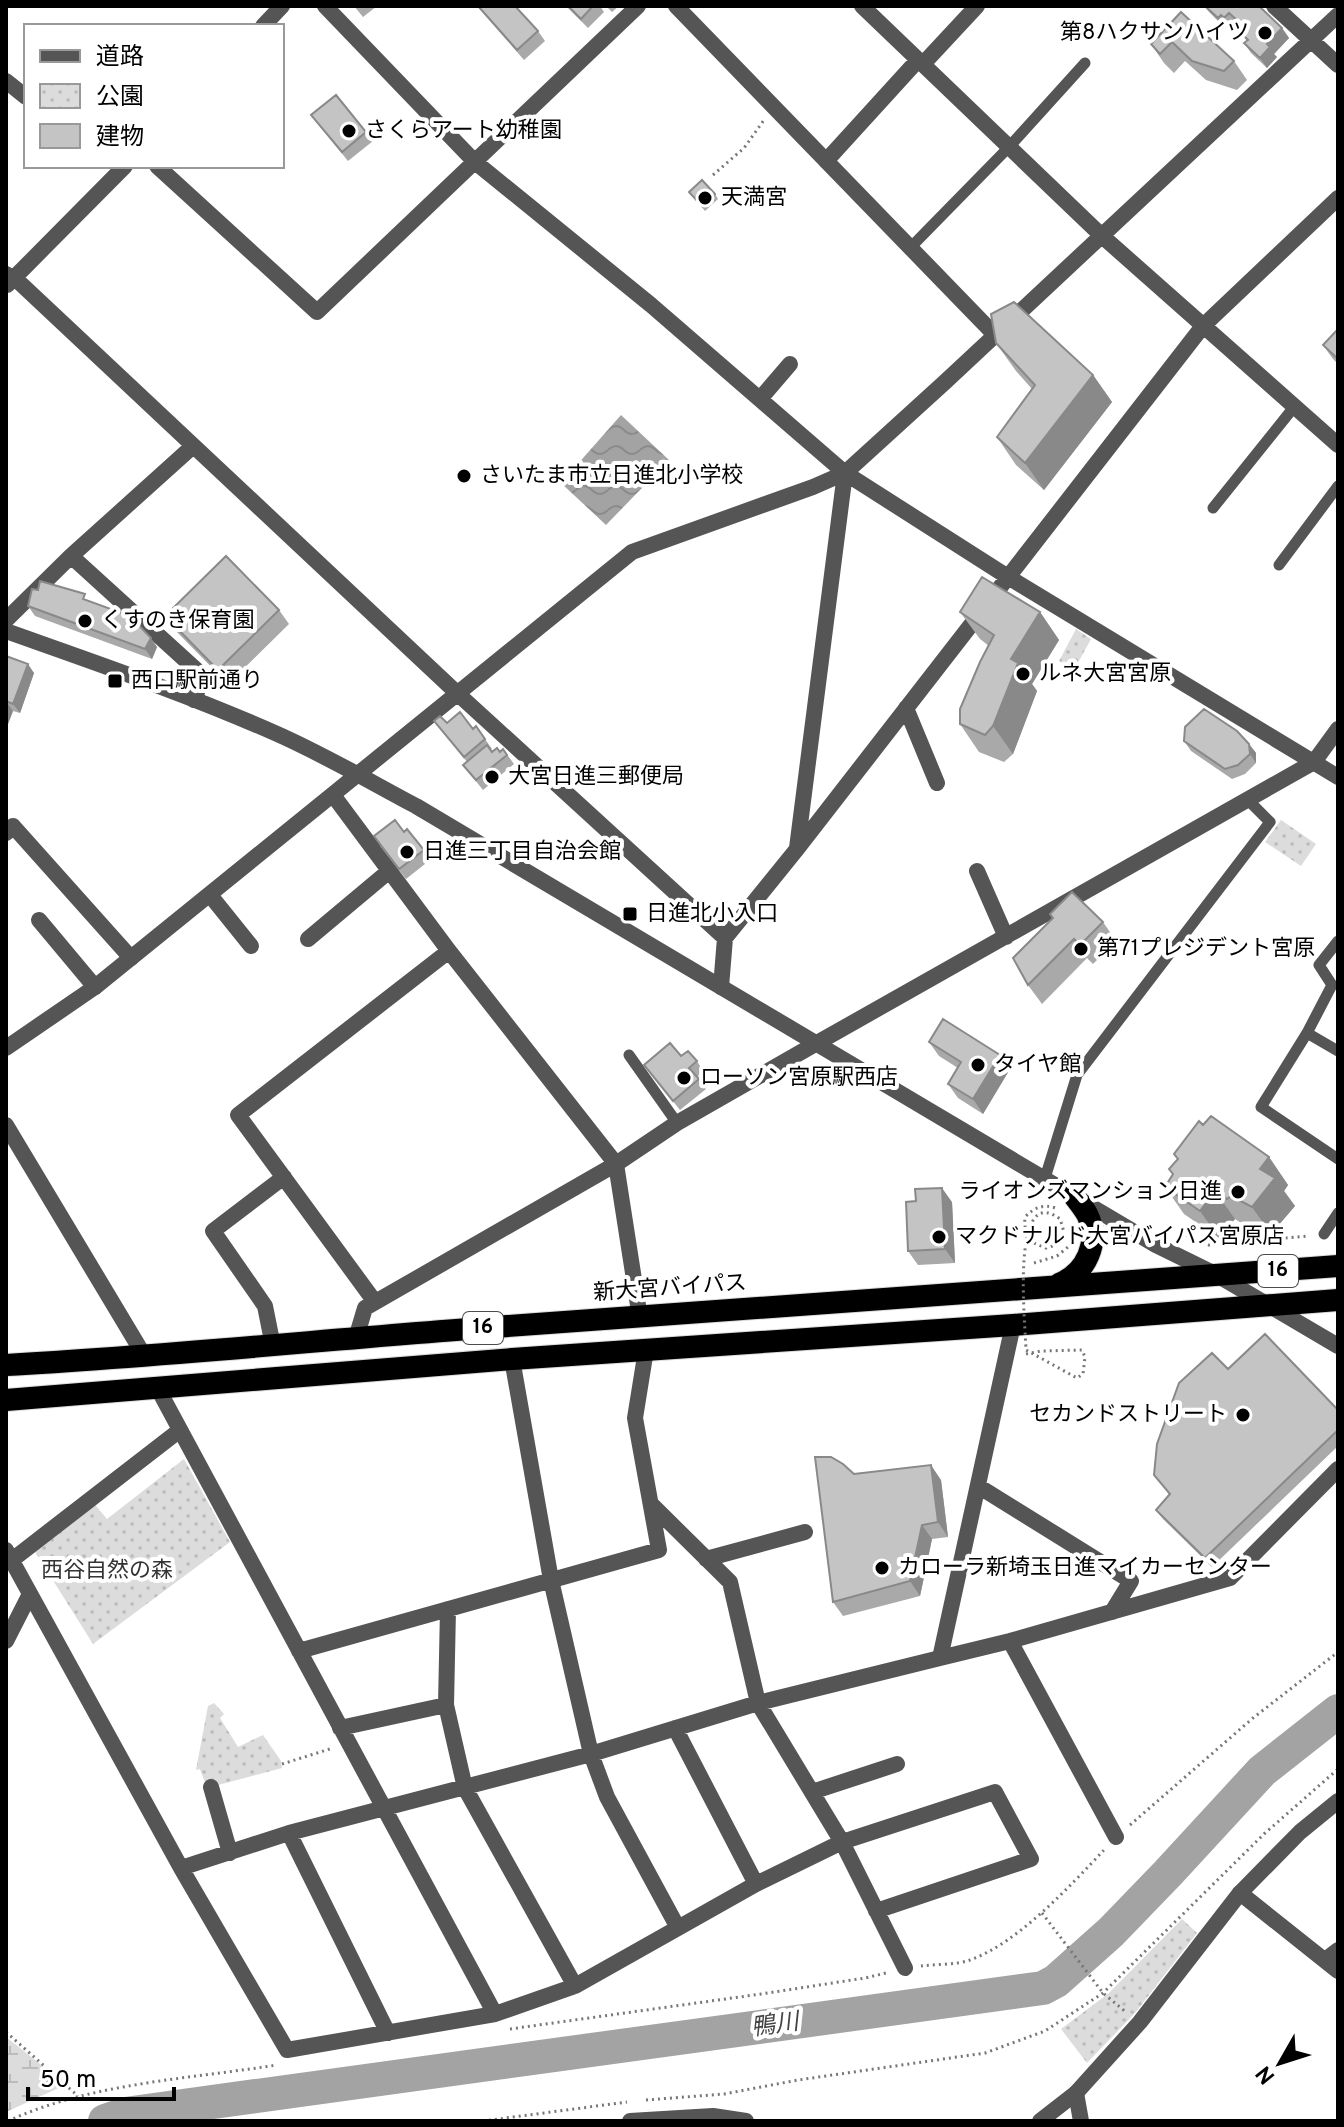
<svg xmlns="http://www.w3.org/2000/svg" width="1344" height="2127" font-family="Overpass,'Noto Sans JP',sans-serif">
<defs>
<pattern id="wetland-marsh" width="20" height="14" patternUnits="userSpaceOnUse" patternTransform="scale(2)"><rect width="20" height="14" fill="#dcdcdc"/><path d="M1 5h8M5 5V1M11 12h8M15 12V8" fill="none" stroke="#bbb"/></pattern>
<pattern id="park-dots" width="8" height="8" patternUnits="userSpaceOnUse" patternTransform="scale(2)"><rect width="8" height="8" fill="#dcdcdc"/><path d="M2 2h.1M6 6h.1" fill="none" stroke="#bbb" stroke-width="1.8" stroke-linecap="round"/></pattern>
<pattern id="water-waves" width="16" height="10" patternUnits="userSpaceOnUse" patternTransform="scale(2)"><rect width="16" height="10" fill="#a3a3a3"/><path d="M0 5q4-4 8 0t8 0" fill="none" stroke="#8b8b8b"/></pattern>
</defs>
<rect width="100%" height="100%" fill="#fff"/>
<path fill="url(#wetland-marsh)" d="M6 2037 39 2063 63 2086 6 2112Z"/>
<path fill="url(#park-dots)" d="M1076 629 1091 639 1074 670 1059 661Z
M1281 820 1316 844 1301 866 1265 842Z
M184 1459 230 1542 93 1644 32 1547 92 1501 107 1519Z
M214 1703 224 1714 220 1718 238 1747 263 1735 281 1761 282 1768 207 1788 200 1769 196 1770 208 1706Z
M1182 1919 1197 1933 1135 2013 1087 2063 1061 2029 1109 1993Z"/>
<path fill="url(#water-waves)" d="M621 415 669 460 606 525 561 483Z"/>
<g fill="none" stroke-linecap="round" stroke-linejoin="round">
<path stroke="#a3a3a3" stroke-width="34" d="M105 2121 125 2114 1043 1988 1056 1981 1111 1932 1168 1873 1262 1771 1338 1711"/>
<g stroke="#dbdbdb" stroke-width="24">
<path id="trunk" d="M1059 1284C1086 1273 1101 1242 1087 1214 1083 1207 1077 1200 1072 1193
M6 1365C169 1356 332 1339 494 1327 776 1306 1057 1287 1338 1266
M6 1400 512 1359 1013 1325 1338 1300"/>
</g>
<path stroke="#777" stroke-width="3" stroke-dasharray="2 4" stroke-linecap="butt" d="M713 175 744 148 764 120
M1186 1235 1209 1245 1308 1236
M1034 1243C1026 1235 1024 1228 1025 1217 1035 1207 1043 1204 1056 1208
M1034 1263 1057 1256 1068 1247
M1026 1354 1041 1351 1082 1350
M282 1764 333 1748
M1130 1825 1253 1718 1338 1652
M1042 1913 1103 1993 1127 2013
M921 1966C937 1964 956 1965 970 1960 1018 1943 1070 1886 1104 1850
M510 2029 761 1994 865 1978 886 1973
M6 2032 78 2096
M646 2100 724 2094 798 2080 985 2053 1045 2031 1103 1993 1264 1834 1338 1769
M8 2121C91 2083 188 2079 277 2065
M483 2121 627 2102"/>
<path stroke="#555" stroke-width="11" d="M910 248 1009 147 1085 63
M1213 508 1294 407
M1279 565 1338 486
M1338 941 1319 965 1332 985 1307 1033 1261 1107 1338 1159
M1307 1033 1338 1051
M629 1055 677 1123
M1045 1178 1077 1075 1270 822 1247 799
M1324 1234 1338 1213"/>
<path stroke="#555" stroke-width="16" d="M325 6 475 162 651 305 845 473 1008 577 1338 777
M676 6 995 335
M862 6 1102 236 1338 445
M1274 6 1338 65
M263 26 282 6
M923 64 977 6
M6 81 26 97
M826 161 918 60
M157 166 317 312 638 6
M6 274 20 283 458 694 725 938 721 987
M7 285 125 166
M760 399 790 364
M71 556 203 676 194 700
M6 620 71 556 192 447
M906 708 937 783
M358 774 632 552 813 487 845 473 945 382 1338 15
M333 795 449 951 616 1164 640 1318
M6 833 13 826 131 958
M797 848 845 473
M977 871 1006 937
M210 895 251 946
M39 920 95 987
M725 938 797 849 1203 326 1338 198
M308 939 388 872
M6 1125 145 1357
M375 1302 238 1115 449 951
M1013 1325 940 1658 1010 1641 1230 1578 1338 1469
M356 1338 365 1308 616 1164 677 1123 817 1043 1314 762 1338 729
M273 1346 265 1306 213 1231 284 1177
M512 1359 551 1580 591 1754 607 1797 678 1928
M157 1387 495 2014
M978 1486 1131 1581 1112 1612
M651 1504 730 1582 758 1703 842 1842 905 1968
M6 1550 181 1868
M706 1559 805 1532
M12 1560 180 1430
M448 1609 446 1705 465 1788 575 1986
M6 1641 30 1594
M1010 1641 1116 1837
M299 1651 659 1550 635 1418 646 1350
M340 1728 446 1705
M675 1728 756 1884
M211 1787 230 1853
M812 1792 897 1764
M289 1833 388 2033
M1240 1893 1338 1971
M876 1911 1031 1859 995 1792 842 1842 756 1884 575 1986 495 2014 287 2050 181 1868 289 1833 591 1754 758 1703 940 1658
M1325 1960 1338 1950
M1076 2093 1081 2121"/>
<path stroke="#555" stroke-width="16" d="M6 631C96 663 187 694 275 733 323 754 369 781 416 806L1156 1245 1217 1275 1338 1346
M6 1048 95 987 358 774
M630 2121 713 2116 746 2121
M1040 2121 1076 2093 1140 2022 1240 1893 1300 1832 1338 1801"/>
<use href="#trunk" stroke="#000" stroke-width="22"/>
<path stroke="#777" stroke-width="3" stroke-dasharray="2 4" stroke-linecap="butt" d="M1034 1243 1046 1248 1059 1244 1064 1232 1060 1219C1009 1180 1026 1330 1026 1350L1077 1378 1083 1374 1085 1357 1082 1350"/>
</g>
<path fill="#a9a9a9" d="M354 6H377L363 17Z
M477 6H515L538 31 545 41 524 60Z
M566 6H600L604 12 588 28Z
M606 6H619L612 12Z
M1204 6H1259L1282 28 1289 38 1274 54 1277 57 1267 68 1251 53 1244 43 1247 41 1243 35 1246 32 1236 22 1231 28 1228 24 1225 28 1209 12Z
M1181 12 1234 61 1247 80 1237 90 1206 80 1185 61 1174 73 1164 63 1151 44Z
M311 115 366 132 373 141 348 161Z
M689 192 715 194 718 199 705 211Z
M1338 329V364L1333 359 1323 345Z
M996 343 1093 375 1112 402 1044 490 1016 465 997 437 1032 389 1016 371Z
M90 602 157 647 152 659 35 616 28 606Z
M279 610 289 624 228 684 175 630 165 616Z
M960 612H1040L1059 640 1032 684 1037 691 1013 754 1004 762 979 752 960 724 989 646 980 639Z
M6 656 34 673 20 713 13 711 8 724H6Z
M434 721 473 729 476 726 492 749 491 750 492 752H500L503 749 514 764 483 790 463 765 467 762Z
M1184 741 1249 744 1256 753V763L1245 774 1232 779 1191 751Z
M407 829 430 860 406 879 380 846Z
M1053 918 1103 922 1116 941 1093 964 1087 958 1042 1004 1028 985Z
M929 1042 1000 1055 1010 1069 983 1114 958 1098 948 1084 958 1068 939 1056Z
M681 1056 697 1061 703 1071 697 1077 706 1089 680 1110 644 1065Z
M1203 1125 1269 1157 1288 1185 1284 1191 1295 1206 1271 1234 1250 1224 1246 1226 1235 1219 1219 1238 1184 1214 1165 1187 1173 1175 1178 1160Z
M952 1202 955 1263 918 1265 908 1251Z
M1228 1369 1338 1410V1446L1212 1567 1163 1519 1156 1510 1169 1494 1154 1475Z
M854 1474 941 1480 948 1537 932 1539 920 1596 843 1616 833 1602Z"/>
<path fill="#898989" d="M1282 28 1289 38 1274 54 1277 57 1267 68 1260 58 1267 44Z
M1093 375 1112 402 1044 490 1025 463Z
M1040 612 1059 640 1032 684 1037 691 1013 754 993 726 1011 659Z
M151 638 157 647 152 659 145 649Z
M28 664 34 673 20 713 13 704Z
M6 701 13 711 8 724 6 721Z
M1249 744 1256 753V763L1250 754Z
M1000 1055 1010 1069 983 1114 973 1099Z
M1269 1157 1288 1185 1284 1191 1295 1206 1271 1234 1252 1207 1260 1169Z
M942 1188 952 1202 955 1263 945 1249Z
M1215 1191 1235 1219 1219 1238 1200 1211Z
M931 1465 941 1480 948 1537 938 1522Z
M922 1525 932 1539 920 1596 910 1581Z"/>
<path fill="#c4c4c4" stroke="#898989" stroke-width="2" d="M478 6H515L538 31 517 50Z
M568 6H593L581 19Z
M1205 6H1259L1282 28 1267 44 1270 47 1260 58 1244 43 1248 40 1243 35 1248 30 1229 13 1224 18 1221 15 1218 18Z
M1181 12 1234 61 1224 71 1192 61 1172 42 1160 54 1151 44Z
M336 95 366 132 342 152 311 115Z
M702 180 715 194 702 206 689 192Z
M1014 302 1093 375 1025 463 997 437 1035 385 996 343 991 314Z
M1338 329V359L1323 345Z
M226 556 279 610 218 670 165 616Z
M982 577 1040 612 1011 659 1018 663 993 726 985 735 960 724V709L980 662 994 635 960 612Z
M40 581 85 594 83 599 130 616 151 638 145 649 28 606 32 589 38 590Z
M6 656 28 664 13 704 6 701V702Z
M1204 709 1237 731 1249 744 1250 754 1238 765 1225 769 1184 741 1185 727Z
M460 712 473 729 476 726 485 739 464 757 434 721 440 716 447 723Z
M487 745 492 752 497 748 500 752 503 749 507 755 476 780 463 765Z
M395 820 404 832 407 829 424 850 399 869 374 836Z
M1072 892 1103 922 1080 945 1074 939 1028 985 1013 958 1053 918 1050 914Z
M943 1019 1000 1055 973 1099 948 1084 961 1062 929 1042Z
M670 1043 681 1056 688 1051 697 1061 689 1068 699 1079 673 1101 644 1065Z
M1211 1116 1269 1157 1260 1169 1275 1178 1252 1207 1231 1196 1227 1199 1215 1191 1200 1211 1165 1187 1173 1174 1169 1169 1178 1159 1174 1154 1199 1121 1203 1125Z
M942 1188 945 1249 908 1251 906 1202 916 1201 915 1189Z
M1265 1334 1338 1410V1430L1205 1558 1156 1510 1170 1494 1154 1475 1157 1444 1179 1383 1212 1353 1228 1369Z
M815 1457H831L843 1464 854 1474 931 1465 938 1522 922 1525 910 1581 833 1602Z"/>
<g fill="#000" stroke="#fff" stroke-width="3">
<circle cx="1265" cy="33" r="8"/>
<circle cx="349" cy="131" r="8"/>
<circle cx="705" cy="198" r="8"/>
<circle cx="464" cy="476" r="8"/>
<circle cx="85" cy="621" r="8"/>
<circle cx="1023" cy="674" r="8"/>
<rect x="107" y="673" width="16" height="16" rx="4"/>
<circle cx="492" cy="777" r="8"/>
<circle cx="407" cy="852" r="8"/>
<rect x="622" y="906" width="16" height="16" rx="4"/>
<circle cx="1081" cy="949" r="8"/>
<circle cx="978" cy="1065" r="8"/>
<circle cx="684" cy="1078" r="8"/>
<circle cx="1238" cy="1192" r="8"/>
<circle cx="939" cy="1237" r="8"/>
<circle cx="1243" cy="1415" r="8"/>
<circle cx="882" cy="1568" r="8"/>
</g>
<g text-anchor="middle" dominant-baseline="central" stroke-width="8" stroke-linejoin="round" paint-order="stroke">
<g fill="#fff" stroke="#4c4c4c" stroke-width="2">
<rect x="1258" y="1255" width="40" height="32" rx="6"/>
<rect x="463" y="1312" width="40" height="32" rx="6"/>
</g>
<g font-size="20" font-weight="bold" fill="#000">
<text x="1278" y="1271">16</text>
<text x="483" y="1328">16</text>
</g>
<g font-size="22" fill="#000" stroke="#fff" text-anchor="start">
<text x="1249" y="33" text-anchor="end">第8ハクサンハイツ</text>
<text x="365" y="131">さくらアート幼稚園</text>
<text x="721" y="198">天満宮</text>
<text x="480" y="476">さいたま市立日進北小学校</text>
<text x="101" y="621">くすのき保育園</text>
<text x="1039" y="674">ルネ大宮宮原</text>
<text x="131" y="681">西口駅前通り</text>
<text x="508" y="777">大宮日進三郵便局</text>
<text x="423" y="852">日進三丁目自治会館</text>
<text x="646" y="914">日進北小入口</text>
<text x="1097" y="949">第71プレジデント宮原</text>
<text x="994" y="1065">タイヤ館</text>
<text x="700" y="1078">ローソン宮原駅西店</text>
<text x="1222" y="1192" text-anchor="end">ライオンズマンション日進</text>
<text x="955" y="1237">マクドナルド大宮バイパス宮原店</text>
<text x="1227" y="1415" text-anchor="end">セカンドストリート</text>
<text x="898" y="1568">カローラ新埼玉日進マイカーセンター</text>
</g>
<g font-size="22" fill="#000" stroke="#fff">
<text transform="translate(670 1289) rotate(-4)">新大宮バイパス</text>
</g>
<g font-size="22" fill="#333" stroke="#fff">
<text x="107" y="1571">西谷自然の森</text>
</g>
<g font-size="24" font-style="italic" fill="#444" stroke="#fff">
<text transform="translate(775 2026) rotate(-8)">鴨川</text>
</g>
</g>
<rect width="1344" height="2127" fill="none" stroke="#000000" stroke-width="16"/>
<rect x="24" y="24" width="260" height="144" fill="#ffffff" stroke="#999999" stroke-width="2"/>
<rect x="40" y="50" width="40" height="12" fill="#555555" stroke="#999999" stroke-width="2"/>
<text x="96" y="64" font-size="24" fill="#000000">道路</text>
<rect x="40" y="84" width="40" height="24" fill="url(#park-dots)" stroke="#999999" stroke-width="2"/>
<text x="96" y="104" font-size="24" fill="#000000">公園</text>
<rect x="40" y="124" width="40" height="24" fill="#c4c4c4" stroke="#999999" stroke-width="2"/>
<text x="96" y="144" font-size="24" fill="#000000">建物</text>
<g transform="translate(1280 2063) rotate(231)" stroke="#ffffff" stroke-width="6" paint-order="stroke">
<path d="M0-6L14 30L0 20L-14 30Z" fill="#000000"/>
<text y="-12" font-size="22" font-weight="bold" text-anchor="middle" fill="#000000">N</text>
</g>
<path d="M28 2087v12h146v-12" fill="none" stroke="#000000" stroke-width="4"/>
<text x="40" y="2087" font-size="24" fill="#000000" stroke="#ffffff" stroke-width="6" paint-order="stroke">50 m</text>
</svg>
